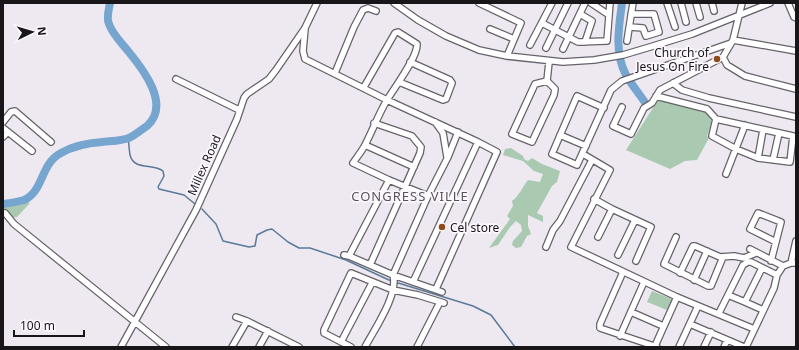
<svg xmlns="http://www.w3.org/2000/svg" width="799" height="350" font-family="'Noto Sans',sans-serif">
<rect width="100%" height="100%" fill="#eee9f1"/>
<path fill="#a9cab0" d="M660 97 706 111 712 122 707 136 709 138 697 160 685 161 670 169 626 150Z
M511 148 523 156 524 159 528 161 532 158 542 164 560 171 557 182 552 186 537 213 543 216V222L528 215V226L531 234 527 236 521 247 516 248 512 245 513 241 522 231 521 225 516 221 510 227 498 245 489 248 510 219 507 216 513 206 512 201C520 195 522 187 528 180L540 182 543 174 534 171 523 161 503 155 505 149Z
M26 202 30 203 17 217 9 218 6 211H3V206L19 205Z
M652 291 672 299 667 310 647 302Z"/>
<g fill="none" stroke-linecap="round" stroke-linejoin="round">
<path stroke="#5a7a99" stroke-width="1.5" d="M128 138C129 143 129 149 130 155 134 171 153 163 163 171L164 176 158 187 159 189 184 195 195 204
M202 209 216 224 223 241 249 247 255 246 257 235 267 230 272 229 288 242 299 248H310L346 260 391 281
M395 282 473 306 491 315 515 347"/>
<path stroke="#76a5d0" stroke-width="8" d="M622 3C619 26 614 53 626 75 631 84 638 92 644 101
M3 204C10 203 17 202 24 200 44 191 40 164 61 153 73 146 88 143 102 142 110 141 121 141 129 138 135 135 141 130 147 126 171 105 143 69 128 51 121 42 113 35 109 24 106 18 109 9 110 3"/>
<g stroke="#666269" stroke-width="8">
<path id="minor" d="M394 3 418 20 446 36 479 50 507 56 563 62 594 60 623 55 650 47 692 34 770 3
M479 3 521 23 507 56
M591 3 609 15
M667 3 675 27
M681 3 686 22
M696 3 700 17
M712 3 714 11
M788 3 794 17 796 18
M580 14 592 21 585 42
M542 23 578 42 607 41 610 3
M630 27 643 28 646 36 659 32 654 14H631
M305 29 303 51 305 59 387 100 478 142 497 152 436 289
M490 29 514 39
M733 40 796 51
M627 41 633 3
M530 45 552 3
M546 48 568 3
M563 49 585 3
M723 57 727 65 745 76 796 89
M723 57 733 40 742 3
M335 73 354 27 363 10 368 8 376 11
M176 79 239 110
M547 81 535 84 512 134 532 142 554 95 555 89 547 81 549 62
M399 82 443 100 446 99 452 83 450 80 410 62
M673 83 682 90 709 98 796 117
M364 87 395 33 398 32 417 44C418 57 394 88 387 100 378 115 373 130 365 145 362 151 357 157 353 163L389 180 428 196
M656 96 707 109 716 119 712 136 736 149 758 158 790 162 793 136 716 119
M622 107 613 126 631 134 644 108 652 103 660 90 723 57
M604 108 577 96 552 154 577 165 611 90 622 81 731 43
M3 122 11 112 15 111 51 142
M435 122 443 133 447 157
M3 128 32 151
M560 135 586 146
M3 137 8 132
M365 145 414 167
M583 154 610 170 571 247 677 297 754 329
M758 158 763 130
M773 160 779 133
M726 174 745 125
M594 199 612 209 651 227 636 261
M5 213 14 224 166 347
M598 237 612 209
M676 237 664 264 708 286H711L723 257
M546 247 553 230 560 221 592 160
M750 249 783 266 791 263H796
M344 255 349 256 393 275 442 292
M618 255 635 220
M349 256 389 180
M771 261 781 222 758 213 750 229 776 242
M791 263 796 241
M370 265 420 153 421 147 412 136 374 123
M762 268 745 302 763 310
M623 272 600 324V328L657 347
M680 273 693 246H695L720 257 734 256 744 258 756 253
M694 280 707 251
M413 282 478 142
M728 295 745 302
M631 312 663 326
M719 313 743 265 748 262H751L777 275
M236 317 247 321 299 347
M690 324 744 347
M620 336 644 282
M341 342 372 283
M655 346 677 297
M121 347 196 210 237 119 244 98 247 94 269 79 276 70 305 28 317 3
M232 347 247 321
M259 347 268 331
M351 347 324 333V330L351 273 393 290 418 295 444 303
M365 347C374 330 399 294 393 275L428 196 448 157 458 132
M417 347 440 302
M679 347 698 306
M704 347 711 332
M724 347 727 340
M746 347 774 288 777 275 783 266"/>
</g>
<use href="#minor" stroke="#fff" stroke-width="5.5"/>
</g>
<g fill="#8e4b1d" stroke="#fcf7fe" stroke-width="1.5">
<circle cx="717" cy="59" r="4"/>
<circle cx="442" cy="227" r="4"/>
</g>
<g text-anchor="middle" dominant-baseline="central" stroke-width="3.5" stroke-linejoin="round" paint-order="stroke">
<g font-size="12" fill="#181619" stroke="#fcf7fe" text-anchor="end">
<text x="709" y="52">Church of<tspan x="709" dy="14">Jesus On Fire</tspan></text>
<text x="450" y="227" text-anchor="start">Cel store</text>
</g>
<g font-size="12" fill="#181619" stroke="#fcf7fe">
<text transform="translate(204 165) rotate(-66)">Millex Road</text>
</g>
<g font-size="13" letter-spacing="1" fill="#58545a" stroke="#fcf7fe">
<text x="410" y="196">CONGRESS VILLE</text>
</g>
</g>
<rect width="799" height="350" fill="none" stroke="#181619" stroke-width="8"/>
<g transform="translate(32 32) rotate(85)" stroke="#fcf7fe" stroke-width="3" paint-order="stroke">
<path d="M0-3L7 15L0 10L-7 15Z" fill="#181619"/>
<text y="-6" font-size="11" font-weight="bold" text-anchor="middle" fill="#181619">N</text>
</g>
<path d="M14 330v6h70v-6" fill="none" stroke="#181619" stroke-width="2"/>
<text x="20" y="330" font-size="12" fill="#181619" stroke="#fcf7fe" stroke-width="3" paint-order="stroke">100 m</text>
</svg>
